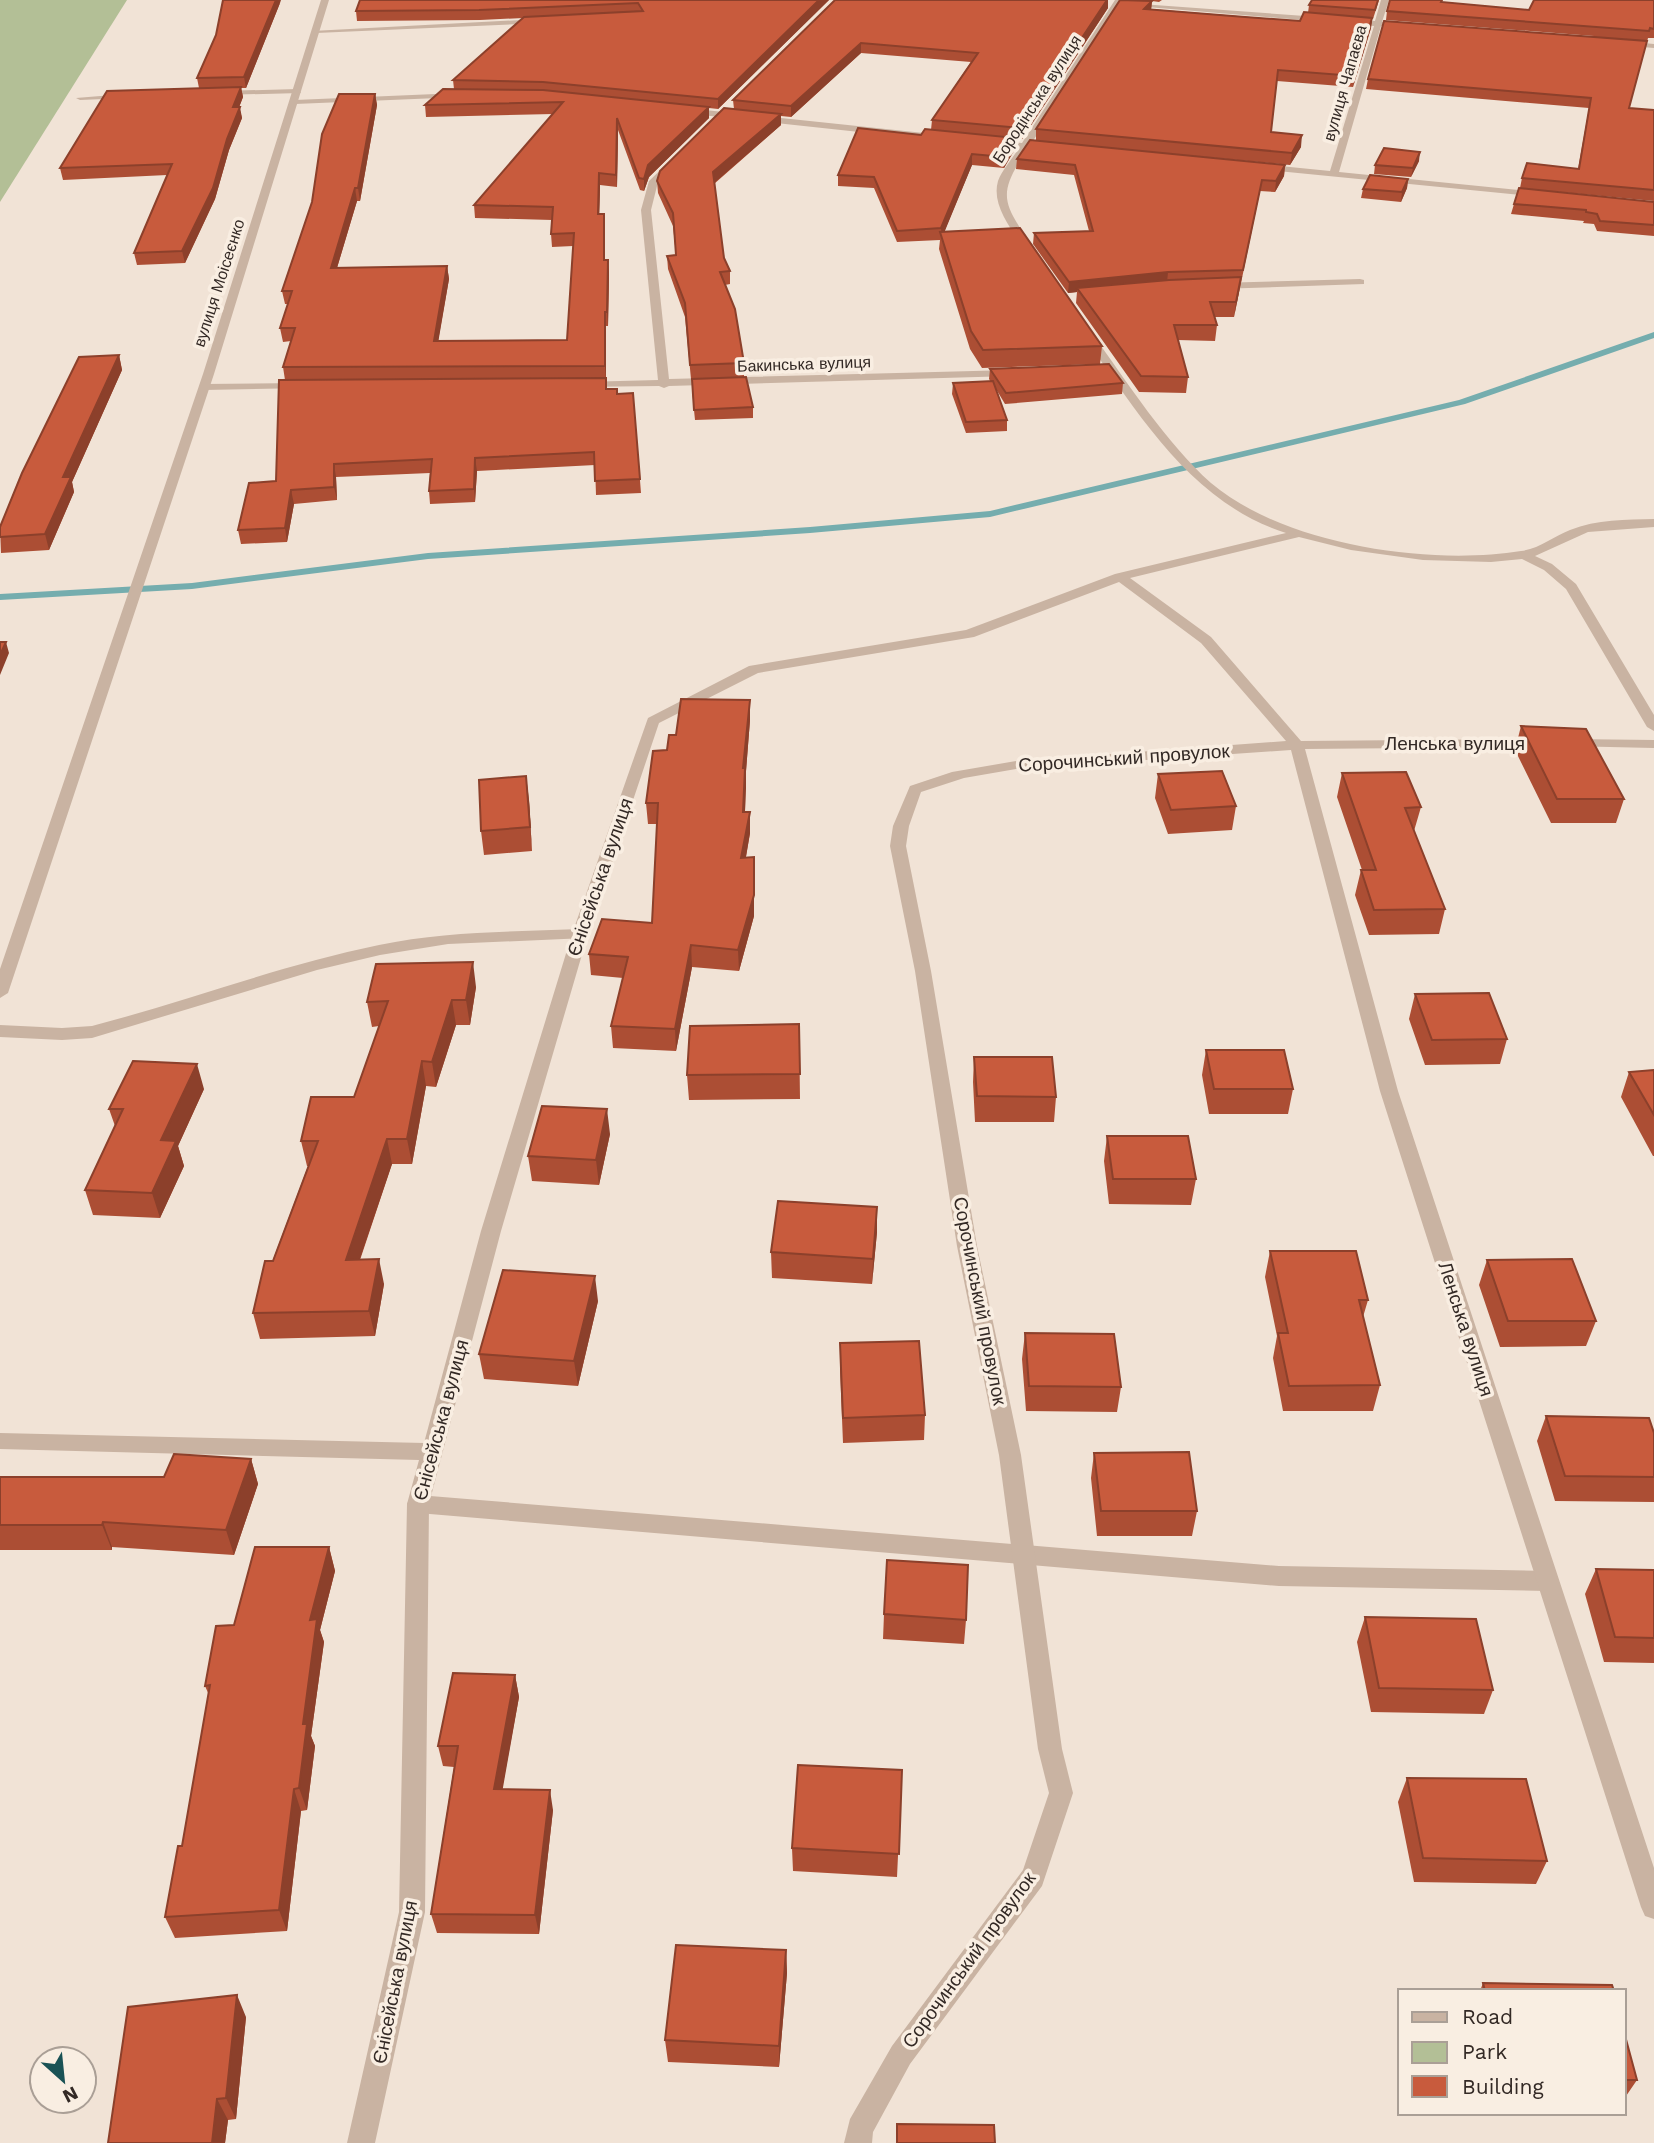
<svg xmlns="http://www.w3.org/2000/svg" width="1654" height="2143" font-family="'Work Sans',sans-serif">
<rect width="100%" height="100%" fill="#f1e3d6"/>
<path fill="#b3bf96" d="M0 0H127L0 202Z"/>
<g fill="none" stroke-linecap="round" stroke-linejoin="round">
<path fill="#75adae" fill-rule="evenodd" d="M1654 332V338L1465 404 990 517 810 533 428 559 192 589 0 600V594L192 583 428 553 810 527 990 511 1459 400Z"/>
<path fill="#c9b3a2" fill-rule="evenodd" d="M541 19 544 23 316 33 312 31Z
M298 89 301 93 220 95 216 93 220 91Z
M125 94 128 98 80 100 76 98Z
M580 929 588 934 586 938 448 944 380 955 317 970 92 1038 62 1040 0 1037V1025L62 1028 92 1026C188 1001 281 965 379 945 445 931 513 932 580 929Z
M418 1495 1279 1566 1548 1571 1556 1574 1559 1581 1556 1588 1548 1591 1279 1586 418 1513 410 1510 407 1504 410 1498Z"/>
<path fill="#c9b3a2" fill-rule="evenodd" d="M1115 0H1123L1031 144 1052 148 1048 151 1027 149C998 195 1001 200 1032 246L1024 248C1012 230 991 205 998 181 1002 170 1013 158 1019 148L988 143 992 140 1022 143Z
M1381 0H1389L1382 22 1410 26 1406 28 1381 26 1339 172 1539 192 1542 193V197L1257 169V165L1260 164 1330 171 1374 26 1123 5 1127 3 1375 21Z
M1623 41 1654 44V48L1620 45Z
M459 93 462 97 295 104 291 102 295 100Z
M686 108 943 135 947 138 943 141 683 113Z
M673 158 677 161 658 182 651 210 669 379 1012 370 1017 373 1012 376 669 386 664 388 659 386 578 387 577 385 582 382 658 380 641 210 649 181Z
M1360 279 1364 280V284L1217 289 1212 286 1217 283Z
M1084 333H1092C1126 381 1167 444 1211 483 1284 545 1429 566 1521 551 1539 549 1554 536 1570 530 1597 519 1626 520 1654 519V527L1588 532 1535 556 1552 564 1576 584 1654 715V731L1647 727 1566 589 1544 570 1522 559 1491 562 1423 560 1351 550 1299 537 1130 578 1211 637 1301 741 1539 739 1546 743 1539 747 1305 749 1398 1091 1654 1868V1919L1645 1916 1641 1907 1380 1091 1291 750 1016 769 964 778 921 792 909 826 906 846 931 971 977 1246 1021 1455 1062 1749 1073 1793 1042 1886 910 2064 873 2132 872 2143H844L850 2119 892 2046 1023 1870 1049 1793 1038 1749 999 1455 957 1246 915 971 890 846 893 826 910 786 952 772 1016 761 1286 741 1201 643 1119 582 974 637 758 673 659 723 588 934 501 1231 429 1504 425 1912 375 2143H347L399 1912 407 1504 419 1460 0 1449V1433L424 1443 481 1231 572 934 648 718 749 666 966 630 1115 574 1286 533C1191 503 1137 412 1083 335Z
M302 383 307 386 306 388 204 390 199 387 204 384Z
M1570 739 1654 740V748L1565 746 1563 743Z"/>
<path fill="#c9b3a2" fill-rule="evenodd" d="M321 0H329L214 374 8 993 0 998V969L203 374Z"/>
</g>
<path fill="#ac4e34" d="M360 0H829L718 109 709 108V118L649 177 644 191 640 190 618 130 617 187 600 185 599 214H604L605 260H608L609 273 608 326H606V389L617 394 633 393 641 493 596 495 595 465 477 471 475 502 430 504 429 491 430 473 336 477 337 500 294 504 287 542 241 544 238 530 276 481 285 380 283 367 291 341 283 342 280 328 288 304H285L282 291 375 94 377 105 360 201H357L337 268 447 266 449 279 438 341 567 340 573 246 552 247 551 234 552 220 475 218 474 205 553 114 426 117 425 105 454 89 453 80 523 18 480 20 357 21 356 11Z
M835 0 1108 8 1022 139H1016L1015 149 1004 168 972 165 944 232 1102 346 1100 364 982 368 970 349 939 249 940 240 897 242 874 188 838 186V175L931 130 932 120 971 62 861 53 791 117 781 116V125L714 184 724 258 730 271V284L725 285 744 363V377L691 379 685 317 668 269 667 256 676 255 673 226 658 193 657 181 734 109 733 100Z
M1120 0H1162L1159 2 1152 1 1151 9 1300 21 1308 13 1309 5 1379 0 1373 19H1372L1371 28 1353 87 1277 81 1271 132 1301 147 1290 165 1036 141V129Z
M1654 0V38H1648L1629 108 1654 110V201L1520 188 1522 178 1578 169 1589 108 1366 89 1368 79 1594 36 1386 20 1387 11 1444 2 1529 10Z
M280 3 246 88H241L243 97 239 107 242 118 229 150 215 199 185 263 137 265 134 253 167 175 63 180 60 168 199 88 197 78Z
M1017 159 1285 165 1284 176 1275 192 1260 191 1234 317H1215L1217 325 1215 341 1178 340 1188 377 1186 393 1139 392 1076 303 1077 292 1068 293 1033 244 1034 233 1089 231 1074 175 1016 169Z
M1419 161 1411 177 1374 174 1375 165Z
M1408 179 1407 188 1401 202 1361 198 1363 189Z
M1654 202V236L1597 231 1594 224 1583 223 1584 221 1511 214 1514 204Z
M119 355 122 370 72 482 74 492 49 550 1 553 0 527Z
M990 369 1123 383 1122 394 1005 404 996 389 1007 420V431L966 433 952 394 953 383 991 382 989 379Z
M692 390 753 407V418L695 420Z
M750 720 746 771 745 812H750V833L746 857 754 879V916L739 971 692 967 676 1051 613 1048 611 1026 623 978 591 975 589 954 652 923 657 824H648L646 803 667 750 676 735Z
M1521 726 1624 799 1616 823H1551L1515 750Z
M1342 773 1421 807 1414 831 1445 909 1439 934 1369 935 1355 895 1361 870H1362L1337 797Z
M1158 774 1236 806 1232 830 1168 834 1155 798Z
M529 800 532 851 484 855 481 831Z
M476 987 470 1025H456L436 1087 426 1086 412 1164H392L360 1260 384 1284 375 1336 260 1339 253 1313 308 1166H307L301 1141 354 1097 379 1026 372 1027 367 1002Z
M1415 994 1507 1039 1500 1064 1425 1065 1409 1019Z
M799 1024 800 1099 689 1100 687 1075Z
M1206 1050 1293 1089 1288 1114H1209L1202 1075Z
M974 1057 1056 1097 1054 1122H975L973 1082Z
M1654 1070V1156H1653L1621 1097 1629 1072Z
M204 1089 178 1146 184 1166 160 1218 93 1215 85 1190 115 1126 109 1109Z
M610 1134 599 1185 532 1181 528 1156Z
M1107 1136 1196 1179 1191 1205 1109 1204 1104 1161Z
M877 1207V1232L872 1284 772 1278 771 1252Z
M1270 1251 1368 1300 1363 1317 1380 1385 1373 1411H1283L1273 1358 1277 1336 1265 1277Z
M1487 1260 1596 1321 1586 1346 1500 1347 1479 1285Z
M598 1301 578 1386 484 1379 479 1354Z
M1025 1333 1121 1387 1117 1412 1026 1411 1022 1359Z
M840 1343 925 1415 924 1440 843 1443 840 1369Z
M1546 1416 1654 1433V1502L1555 1501 1537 1441Z
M1094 1453 1197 1511 1192 1536H1097L1091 1478Z
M251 1459 258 1484 234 1555 112 1547V1550H0V1477H164Z
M329 1547 335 1571 320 1630 324 1642 311 1736 315 1746 307 1810 301 1811 287 1931 175 1938 165 1917 182 1846 209 1695 205 1686 234 1625Z
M1596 1569 1654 1570V1663L1604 1662 1585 1594Z
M884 1614 966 1620 964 1644 883 1639Z
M1365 1617 1493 1690 1484 1714 1371 1712 1357 1642Z
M515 1675 519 1697 502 1789 553 1810 539 1934 437 1933 431 1914 454 1767 443 1766 438 1746Z
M902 1770 897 1877 793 1871 792 1848Z
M1407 1778 1547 1861 1536 1884 1414 1882 1398 1802Z
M786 1950 787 1973 779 2067 668 2062 665 2040Z
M1483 1983 1614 1991H1480Z
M246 2017 236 2119 228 2120 225 2143H108Z
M1624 2032 1637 2080 1624 2099Z"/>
<path fill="#8c402b" d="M276 0H281L280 3 246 88 244 77Z
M819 0H829L718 109V99Z
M1107 0H1108V8L1022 139V128Z
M1152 1 1151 11 1144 9Z
M1372 18 1371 28 1353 87 1355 76Z
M861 43V53L791 117V106Z
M241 87 243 97 235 118 233 107Z
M375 94 377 105 360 201 358 188Z
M240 107 242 118 229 150 215 199 185 263 182 251Z
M709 107V118L649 177 644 191V179L648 165Z
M781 114V125L713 184V172Z
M617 118 618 130 617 187 616 175Z
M1302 135 1301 147 1290 165 1292 153Z
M1016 138 1015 149 1004 168V157Z
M1420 152 1419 161 1411 177 1413 168Z
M972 154V165L942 238 941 228Z
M1285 165 1284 176 1275 192 1276 181Z
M599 173 600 185 599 227 598 214Z
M1408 179 1407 188 1401 202 1402 192Z
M355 188 357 201 333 281 331 268Z
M608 260 609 273 608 326 607 312Z
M447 266 449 279 436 355 434 341Z
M1168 272 1167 283 1077 288V292L1068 293 1069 282Z
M1241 277 1239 292 1234 317 1236 302Z
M605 312 606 326V380L605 366Z
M119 355 122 370 72 482 74 492 49 550 45 534 63 477Z
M475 458 477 471 475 502 474 489Z
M334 464 336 477 337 500 334 487Z
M291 490 294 504 287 542 285 528Z
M6 642 9 653 0 675V655Z
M750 700V720L746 771V788L744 833 743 768Z
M526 776 529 800 532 851 530 827Z
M750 812V833L742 879 741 858Z
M754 857V916L739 971 738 950Z
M691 945 692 967 676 1051 675 1029Z
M473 962 476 987 470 1025 466 1000Z
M452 1000 456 1025 436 1087 432 1062Z
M422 1061 426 1086 412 1164 407 1139Z
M197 1064 204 1089 178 1146 184 1166 160 1218 152 1193 161 1140Z
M607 1109 610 1134 599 1185 596 1160Z
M387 1139 392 1164 351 1285 346 1260Z
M877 1207V1232L872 1284 873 1259Z
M379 1259 384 1284 375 1336 369 1311Z
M595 1276 598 1301 578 1386 574 1361Z
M251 1459 258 1484 234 1555 226 1530Z
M103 1522 112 1547V1550L102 1525Z
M329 1547 335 1571 320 1630 324 1642 311 1736 315 1746 307 1810 299 1788 310 1620Z
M515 1675 519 1697 499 1810 494 1789Z
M294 1789 301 1811 287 1931 279 1910Z
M550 1790 553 1810 539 1934 535 1915Z
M786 1950 787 1973 779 2067V2046Z
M237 1995 246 2017 236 2119 226 2098Z
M217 2099 228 2120 225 2143H212Z"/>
<path fill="#c85b3d" stroke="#8c402b" stroke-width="2" d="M223 0H276L244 77 197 78 216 35Z
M360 0H819L718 99 543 82 453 80 524 17 643 11 638 3 479 10 356 11Z
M835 0H1107L1022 128 932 120 978 53 861 43 791 106 733 100Z
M1120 0 1152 1 1144 9 1245 17 1300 21 1304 12 1372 18 1355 76 1278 70 1271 132 1302 135 1292 153 1036 129Z
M1312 0H1378L1375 10 1309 5Z
M1390 0H1442L1441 2 1529 10 1534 0H1654V29L1650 28 1649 31 1387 11Z
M1384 21 1647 41 1629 108 1654 110V190L1522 178 1527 163 1579 169 1591 98 1368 79Z
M241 87 233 107H240L227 139 213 188 182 251 134 253 172 164 60 168 107 91Z
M443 89 543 90 709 107 648 165 644 179 639 178 617 118 616 175 599 173 598 214H604V260H608L607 312H605V366L283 367 295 328H280L292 291H282L312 202 322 134 339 94H375L358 188H355L331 268 447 266 434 341 567 340 574 233 551 234 553 207 474 205 563 102 425 105Z
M724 108 781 114 713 172 724 258 730 271 720 272 735 309 744 363 690 365 685 303 667 256 676 255 673 213 657 181 660 171Z
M858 128 921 135 925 129 1016 138 1004 157 972 154 941 228 897 231 874 177 838 175Z
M1030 140 1285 165 1276 181 1262 180 1243 270 1168 272 1069 282 1034 233 1093 231 1075 165 1017 159Z
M1384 148 1420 152 1413 168 1375 165Z
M1370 175 1408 179 1402 192 1363 189Z
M1519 188 1654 202V225L1600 221 1597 214 1586 212V210L1514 204Z
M1020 228 1102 346 983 350 971 331 940 232Z
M1241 277 1236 302H1210L1217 325H1174L1188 377 1141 376 1077 288 1169 280Z
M119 355 63 477H71L45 534 0 537V527L22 473 79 357Z
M1109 364 1123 383 1006 393 990 369Z
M746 377 753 407 694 410 692 379Z
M606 378V389H617V394L633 393 640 479 595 481 594 452 475 458 474 489 429 491 432 459 334 464V487L291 490 285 528 238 530 249 483 276 481 279 380Z
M993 381 1007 420 966 422 953 383Z
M0 642H6L0 655Z
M681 699 750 700 743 768H745L743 812H750L741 858 754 857V895L738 950 691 945 675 1029 611 1026 628 957 589 954 602 919 652 923 658 803H646L653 751 667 750 669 735H676Z
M1521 726 1586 729 1624 799H1557Z
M1222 771 1236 806 1171 810 1158 774Z
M1406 772 1421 807 1405 808 1445 909 1374 910 1361 870H1376L1342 773Z
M526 776 530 827 481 831 479 780Z
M473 962 466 1000H452L432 1062 422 1061 407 1139H387L346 1260 379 1259 369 1311 253 1313 265 1261H273L318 1141H301L311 1097H354L388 1001 367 1002 376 964Z
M1489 993 1507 1039 1432 1040 1415 994Z
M799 1024 800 1074 687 1075 690 1026Z
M1206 1050H1284L1293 1089H1214Z
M974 1057H1052L1056 1097 977 1096Z
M133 1061 197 1064 161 1140 176 1141 152 1193 85 1190 123 1109H109Z
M1654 1070V1115L1629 1072Z
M542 1106 607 1109 596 1160 528 1156Z
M1107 1136H1188L1196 1179H1113Z
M778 1201 877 1207 873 1259 771 1252Z
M1270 1251H1356L1368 1300H1359L1380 1385 1289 1386 1278 1333H1288Z
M1572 1259 1596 1321H1508L1487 1260Z
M503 1270 595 1276 574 1361 479 1354Z
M1025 1333 1114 1334 1121 1387 1029 1386Z
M919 1341 925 1415 843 1418 840 1343Z
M1546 1416 1649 1418 1654 1433V1477L1565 1476Z
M1189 1452 1197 1511H1101L1094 1453Z
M174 1454 251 1459 226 1530 103 1522 102 1525H0V1477H164Z
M255 1547H329L310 1620 317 1619 303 1724H307L299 1788 294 1789 279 1910 165 1917 178 1846H182L210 1685 205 1686 216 1626 234 1625Z
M887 1560 968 1565 966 1620 884 1614Z
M1596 1569 1654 1570V1638L1615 1637Z
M1365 1617 1476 1619 1493 1690 1379 1688Z
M453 1673 515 1675 494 1789 550 1790 535 1915 431 1914 458 1746H438Z
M798 1765 902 1770 899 1854 792 1848Z
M1407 1778 1526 1779 1547 1861 1423 1858Z
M676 1945 786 1950 779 2046 665 2040Z
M1483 1983 1612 1985 1614 1991H1485Z
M237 1995 226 2098 217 2099 212 2143H108L128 2007Z
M1624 2032 1637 2080H1624Z
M897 2124 994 2125 995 2143H897Z"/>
<g text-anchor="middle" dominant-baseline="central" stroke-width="7" stroke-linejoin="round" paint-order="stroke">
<g font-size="16" fill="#332925" stroke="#f9eee2">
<text transform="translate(1345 83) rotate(-74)">вулиця Чапаєва</text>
<text transform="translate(1037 99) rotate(-57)">Бородінська вулиця</text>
<text transform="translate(219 283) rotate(-72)">вулиця Моісеєнко</text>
<text transform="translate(804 364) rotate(-2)">Бакинська вулиця</text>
</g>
<g font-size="19" fill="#332925" stroke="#f9eee2">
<text x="1455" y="743">Ленська вулиця</text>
<text transform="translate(1124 758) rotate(-4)">Сорочинський провулок</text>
<text transform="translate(600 877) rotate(-71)">Єнісейська вулиця</text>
<text transform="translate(980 1301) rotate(79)">Сорочинський провулок</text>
<text transform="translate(1466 1329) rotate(72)">Ленська вулиця</text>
<text transform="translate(441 1420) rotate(-75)">Єнісейська вулиця</text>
<text transform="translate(969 1960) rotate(-54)">Сорочинський провулок</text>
<text transform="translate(395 1982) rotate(-79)">Єнісейська вулиця</text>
</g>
</g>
<rect x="1398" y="1989" width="228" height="126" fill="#f9eee2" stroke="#aa9f96" stroke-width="2"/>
<rect x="1412" y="2012" width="35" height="10" fill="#c9b3a2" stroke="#aa9f96" stroke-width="2"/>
<text x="1462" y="2024" font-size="21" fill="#332925">Road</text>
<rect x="1412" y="2042" width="35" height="21" fill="#b3bf96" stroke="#aa9f96" stroke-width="2"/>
<text x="1462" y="2059" font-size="21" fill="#332925">Park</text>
<rect x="1412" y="2076" width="35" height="21" fill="#c85b3d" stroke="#aa9f96" stroke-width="2"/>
<text x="1462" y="2094" font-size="21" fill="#332925">Building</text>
<g transform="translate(63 2080) rotate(153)"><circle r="33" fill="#f9eee2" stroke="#aa9f96" stroke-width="2"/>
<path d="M0-5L12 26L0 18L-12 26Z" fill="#1a5255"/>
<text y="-10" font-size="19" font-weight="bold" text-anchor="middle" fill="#332925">N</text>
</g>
</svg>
